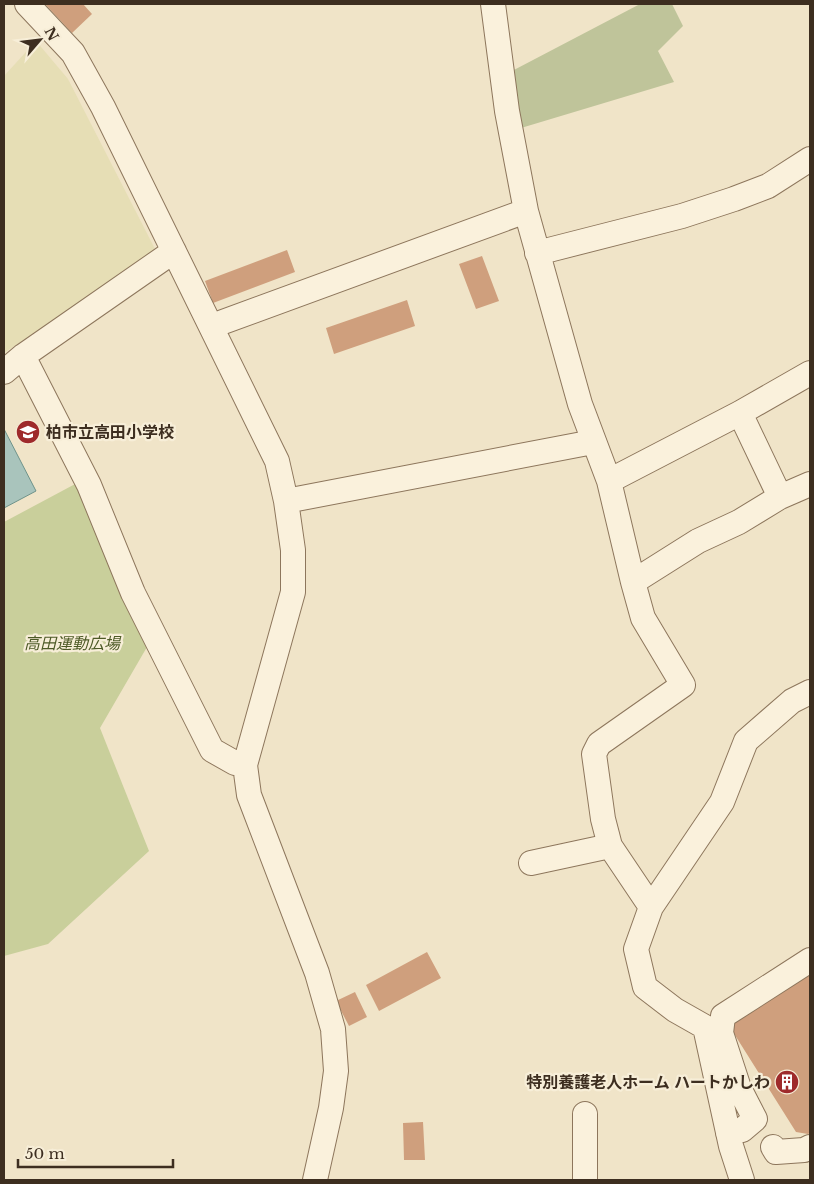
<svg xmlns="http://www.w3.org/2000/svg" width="814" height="1184" font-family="'Libre Baskerville','Noto Sans JP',serif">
<rect width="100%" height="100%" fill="#f0e4c8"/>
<path fill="#e6deb5" d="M36 41 68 79 156 251 4 353V76Z"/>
<path fill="#c9cf9b" d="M77 483 147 647 100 728 149 851 48 944 4 956V522Z"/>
<path fill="#bfc49a" d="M640 4H672L683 26 658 51 674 82 521 128 512 71Z"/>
<path fill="#a9c4bc" stroke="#6f938a" d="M4 429 36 491 4 508Z"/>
<path fill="#cf9f7d" d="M45 4H83L92 14 72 33Z
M287 250 295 272 213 303 205 281Z
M482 256 499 301 476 309 459 264Z
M407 300 415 326 334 354 326 328Z
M427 952 441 978 379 1011 366 985Z
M810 970V1133L808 1134 796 1132 733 1032 734 1018Z
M355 992 367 1017 349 1026 336 1001Z
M423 1122 425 1160H404L403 1123Z"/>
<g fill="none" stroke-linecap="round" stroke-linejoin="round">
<g stroke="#8d765c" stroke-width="26">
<path id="minor" d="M27 4 73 53 103 107 277 461 286 501 293 550V592L245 765 249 795 317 973 333 1029 336 1071 331 1108 315 1180
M493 4 507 111 526 211 580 404 609 481 633 582 698 541 739 522 780 497
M537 253 682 216 734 199 768 186 810 159
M212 326 526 211
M23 356 89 485 133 593 212 750 235 763 245 765
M4 372 23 356 174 251
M740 413 780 497 810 484
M609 481 740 413 810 373
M286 501 593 442
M633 582 643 618 683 685 599 744 594 754 603 819 610 846 651 907 722 802 746 741 792 701 810 692
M531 863 610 846
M651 907 636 949 645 987 675 1010 705 1027 731 1146 742 1180
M739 1088 721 1033 723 1016 810 960
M724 1092 739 1088 755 1119 742 1130 728 1133
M585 1114V1180
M773 1147 776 1152 804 1150 810 1147"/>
</g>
<use href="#minor" stroke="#faf1dc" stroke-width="24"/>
</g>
<defs>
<g id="school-disc" transform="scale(1.25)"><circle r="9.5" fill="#9e2a2b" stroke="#f7eed8"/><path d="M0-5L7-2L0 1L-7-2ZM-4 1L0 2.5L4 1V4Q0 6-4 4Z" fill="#fff"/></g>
<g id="building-disc" transform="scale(1.25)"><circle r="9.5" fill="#9e2a2b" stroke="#f7eed8"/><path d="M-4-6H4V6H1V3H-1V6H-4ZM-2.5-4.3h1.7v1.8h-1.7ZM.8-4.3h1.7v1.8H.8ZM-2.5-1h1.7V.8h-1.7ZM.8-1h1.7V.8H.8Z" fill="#fff"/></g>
</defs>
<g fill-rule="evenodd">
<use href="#school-disc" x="28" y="432"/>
<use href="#building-disc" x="787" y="1082"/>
</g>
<g text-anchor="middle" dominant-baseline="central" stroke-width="4.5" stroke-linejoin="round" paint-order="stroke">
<g font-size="16" font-weight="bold" fill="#3d2e20" stroke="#f7eed8" text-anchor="start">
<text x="46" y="432">柏市立高田小学校</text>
<text x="770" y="1082" text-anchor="end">特別養護老人ホーム ハートかしわ</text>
</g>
<g font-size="16" font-style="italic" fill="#4d5a26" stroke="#f7eed8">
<text x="72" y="643">高田運動広場</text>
</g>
</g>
<rect width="814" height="1184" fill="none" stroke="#3d2e20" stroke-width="10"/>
<g transform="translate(40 40) rotate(62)" stroke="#f7eed8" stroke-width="4" paint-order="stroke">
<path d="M0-4L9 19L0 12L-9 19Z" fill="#3d2e20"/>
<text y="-8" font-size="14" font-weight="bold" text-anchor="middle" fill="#3d2e20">N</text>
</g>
<path d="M18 1159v8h155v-8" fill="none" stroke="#3d2e20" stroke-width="2.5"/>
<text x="25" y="1159" font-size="15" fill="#3d2e20" stroke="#f7eed8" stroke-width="4" paint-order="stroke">50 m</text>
</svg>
